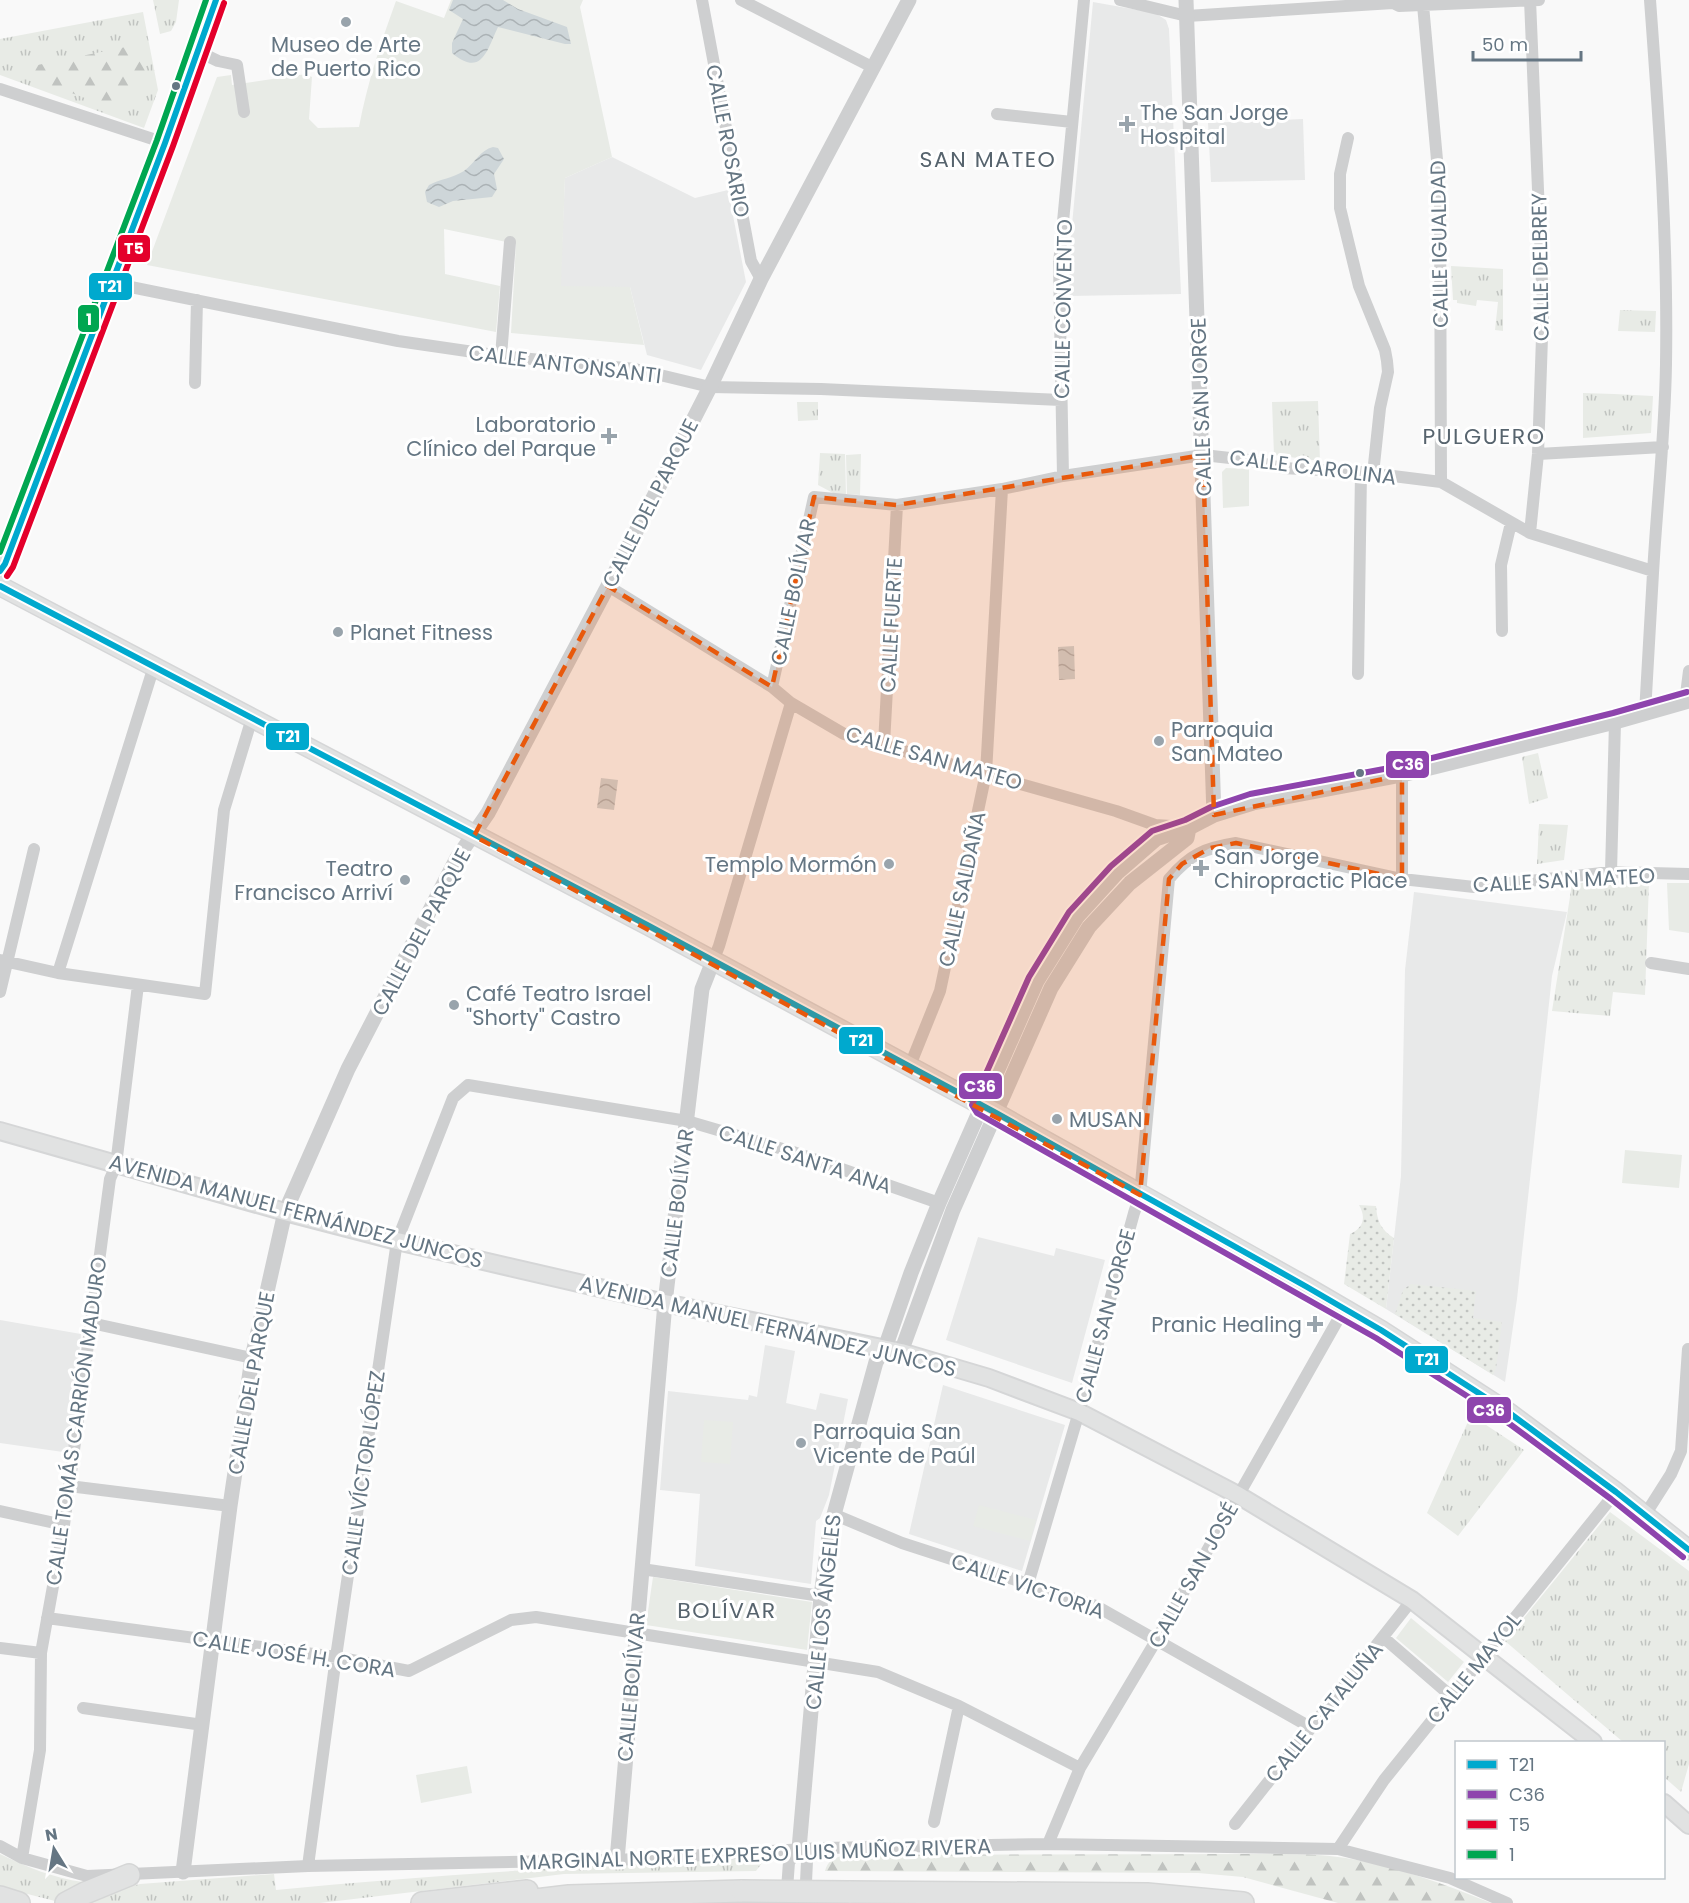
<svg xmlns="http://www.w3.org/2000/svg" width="1689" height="1903" font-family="Poppins,sans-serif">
<defs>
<pattern id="grass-tufts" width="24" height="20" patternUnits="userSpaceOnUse" patternTransform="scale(1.5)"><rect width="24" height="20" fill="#e8ebe6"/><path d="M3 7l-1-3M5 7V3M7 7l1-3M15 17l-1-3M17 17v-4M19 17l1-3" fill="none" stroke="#c0c3c0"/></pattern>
<pattern id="forest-firs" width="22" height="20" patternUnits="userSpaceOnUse" patternTransform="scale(1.5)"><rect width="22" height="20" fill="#e8ebe6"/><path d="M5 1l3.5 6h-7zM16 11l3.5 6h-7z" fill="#c0c3c0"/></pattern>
<pattern id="garden-dots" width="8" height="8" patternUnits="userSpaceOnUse" patternTransform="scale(1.5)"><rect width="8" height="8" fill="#e8ebe6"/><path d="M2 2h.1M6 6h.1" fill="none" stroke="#c0c3c0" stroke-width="1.8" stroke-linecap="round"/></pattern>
<pattern id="water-waves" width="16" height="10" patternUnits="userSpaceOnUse" patternTransform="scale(1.5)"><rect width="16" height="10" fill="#ced6d9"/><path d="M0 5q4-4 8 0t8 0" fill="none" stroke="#abb2b5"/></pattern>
</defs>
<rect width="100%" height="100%" fill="#f9f9f9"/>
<path fill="#e8e9e9" d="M1093 2 1155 13 1166 20 1169 29 1181 294 1069 296 1070 246Z
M1303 119 1305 180 1211 182 1208 123Z
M612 157 695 198 728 190 746 282 701 370 647 355 630 287H560L565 178Z
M1414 892 1567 912 1552 976 1517 1299 1505 1382 1386 1309 1401 1176 1405 970Z
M978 1237 1054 1256 1056 1248 1105 1260 1072 1383 946 1340Z
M0 1320 81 1334 70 1453 0 1443Z
M765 1345 795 1351 786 1403 816 1410 820 1393 848 1399 829 1495 820 1518 816 1521 811 1584 695 1566 700 1494 660 1490 668 1391 748 1400 749 1395 757 1397Z
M943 1385 1065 1425 1022 1571 909 1534Z"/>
<path fill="url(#grass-tufts)" d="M153 0H179L176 22 171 31 160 34Z
M143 12 158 90 144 128 0 75V39Z
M1451 266 1503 269V331L1495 330 1498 302 1477 300 1476 306 1457 303V300H1453Z
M1620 310 1656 311 1655 332 1618 331Z
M1583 393 1614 394V402V394L1653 396 1651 433 1583 438Z
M1318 401 1320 461 1274 455 1272 402Z
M797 402H818V420L798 421Z
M820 453 845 454 846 495 835 494 818 485Z
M861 454 860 495 847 494 846 455Z
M1538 753 1548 798 1529 804 1522 757Z
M1539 824 1568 825 1564 860 1537 864Z
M1599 881 1649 882 1645 995 1613 992 1610 1016 1552 1011 1572 884Z
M1471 1415 1524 1450 1458 1536 1427 1513Z
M1610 1512 1689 1571V1764L1681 1792 1664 1777V1742H1623L1505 1641Z
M0 1854C27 1867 53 1878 83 1882L84 1884 55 1901 0 1887Z
M762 1858V1863L756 1871 564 1874 320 1903H83L119 1889 140 1884 274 1874 276 1890C438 1874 600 1865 762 1858Z"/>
<path fill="url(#forest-firs)" d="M140 44 148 75 129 103 101 104 26 76 18 69Z
M1253 1854C1284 1854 1316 1853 1346 1858 1396 1866 1444 1884 1491 1903H1338L1243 1877 1198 1873 825 1871C828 1860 834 1858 845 1855Z"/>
<path fill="#e8ebe6" d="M451 0H583L580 7 612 157 565 178 561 286 630 287 644 345 511 333 516 244 444 229 445 274 500 286 496 332 147 265 217 77 231 75 232 85 306 74 312 77 309 119 318 128 359 127C367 84 381 42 396 1L444 18Z
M1226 468 1249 469V506L1223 508 1222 472Z
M1667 883H1689V933L1669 930Z
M1625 1150 1682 1155 1679 1188 1622 1183Z
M704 1420 733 1422 730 1464 701 1462Z
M979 1505 1036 1520 1030 1541 973 1526Z
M653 1577 812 1602 807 1650 646 1625Z
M1411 1618 1464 1662 1448 1682 1396 1638Z
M467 1766 472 1793 421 1803 416 1775Z"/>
<path fill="url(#garden-dots)" d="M1359 1205 1376 1206C1377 1221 1381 1230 1394 1238L1386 1309 1344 1284 1350 1234C1364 1228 1366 1217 1359 1205Z
M1411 1284 1476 1291 1473 1318 1502 1322 1496 1368 1493 1375 1395 1314 1403 1290Z"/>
<path fill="url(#water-waves)" d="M453 0H503L518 9 567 27 571 44H565L498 27C487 50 482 78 452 53V43L463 19 449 10Z
M493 147 498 148 504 159 494 174 497 189 492 197 453 201 439 207 427 202 425 192 429 185C440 179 453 178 464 171 475 163 480 150 493 147Z
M1074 646 1075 679 1059 680 1058 647Z
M601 778 618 780 614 810 597 808Z"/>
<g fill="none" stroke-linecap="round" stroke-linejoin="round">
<g stroke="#d5d6d7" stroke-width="20">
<path id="secondary" d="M0 1131 285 1212 397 1241 665 1303 901 1352 989 1378 1079 1412 1238 1495 1412 1600 1593 1742
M1664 1803 1689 1825"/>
</g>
<g stroke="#d5d6d7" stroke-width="21">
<path id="primary" d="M0 571 5 564 165 143 216 0
M0 586 649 926 996 1113 1307 1287 1381 1330 1508 1412 1616 1492 1689 1550"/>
</g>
<g stroke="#d5d6d6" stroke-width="24">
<path id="motorway" d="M849 1892 1147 1894 1243 1903
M0 1897 19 1903
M66 1903 85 1893 129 1875
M422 1903 527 1891
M511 1903 569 1896 742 1891"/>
</g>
<path stroke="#cecfd0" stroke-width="12" d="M702 0 751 261 761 279
M741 0 874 68
M1120 0 1187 16 1393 3 1399 6 1539 0
M1530 0 1543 308 1538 454 1530 533
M1423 5 1440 193 1441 482
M197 51 218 61 237 65 244 112
M0 89 165 143
M997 114 1072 122
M1348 138 1340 174V208L1359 286 1385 350 1387 361 1388 372 1380 408 1373 474
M111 283 398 341 501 356 635 369 710 387 821 389 1061 400
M501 356 510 242
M195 383 197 300
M1538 454 1663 447
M1063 476 1059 264 1084 0
M608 586 772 687 791 703 844 734 1116 811 1155 825 1187 827
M1502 631 1501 565 1511 523
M1358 674 1361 472
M772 687 814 497 897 505 1002 489 1063 476 1203 455 1248 460 1282 468 1361 472 1441 482 1530 533 1653 571
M1685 702 1689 671
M1645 713C1648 666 1650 619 1653 573 1657 503 1665 434 1666 364 1668 242 1659 121 1650 0
M884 744 897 505
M1402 775V879
M1611 872 1615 722
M0 960 58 973 205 994 224 810 252 718
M713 961 719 946 791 703
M1651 963 1689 969
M58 973 154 666
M0 992 34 849
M909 1068 940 991 986 773 1002 489
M91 1323 252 1358
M69 1486 230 1506
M0 1511 64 1525
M833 1514 902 1543 1096 1606 1310 1727
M1645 1515 1671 1474 1681 1451 1688 1349
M642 1569 821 1596
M1028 1584 1079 1412 1134 1213 1140 1195 1169 879C1190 854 1205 848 1236 843L1402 879 1474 887 1611 872 1689 874
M47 1618 336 1657 409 1671 511 1620 536 1617 878 1672 959 1706 1080 1768
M1384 1638 1451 1696
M0 1648 41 1653
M83 1708 203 1725
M934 1822 959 1706
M1235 1824 1412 1600
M1048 1844 1080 1768 1157 1639 1344 1309
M0 1846 22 1858 87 1876 308 1866 617 1860 822 1848 1048 1844 1338 1849 1450 1878 1507 1903
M1338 1849 1384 1780 1616 1492
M22 1858 40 1750 41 1653 64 1525 110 1179 116 1165 138 985
M308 1866 336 1657 397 1241 453 1098 468 1085 687 1121 793 1152 939 1203
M786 1903 789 1862 799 1849 807 1861 805 1903"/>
<path stroke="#cecfd0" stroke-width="15" d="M1186 0 1214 815
M901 1352 953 1210 1051 988 1089 927 1130 883 1187 838 1189 828
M799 1849 821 1596 830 1529 876 1362 885 1348 911 1273 939 1203 1037 981 1077 917 1118 872 1156 839 1189 828 1214 815 1253 803 1402 775 1615 722 1689 701
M617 1860 665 1303 702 989 713 961
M183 1872 230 1506 252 1358 285 1212 348 1069 457 858 488 813 608 586 710 387 761 279 909 0"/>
<use href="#secondary" stroke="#e1e2e2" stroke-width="16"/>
<use href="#primary" stroke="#e1e2e2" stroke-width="18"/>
<use href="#motorway" stroke="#e1e2e2" stroke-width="21"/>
<g stroke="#d5d6d6" stroke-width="24" stroke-linecap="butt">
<path id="motorway-bridge" d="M742 1891 849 1892"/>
</g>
<use href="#motorway-bridge" stroke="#e1e2e2" stroke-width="21"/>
<g stroke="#fff" stroke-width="10">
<path id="bus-1" d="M0 571 5 564 165 143 216 0
M0 586 649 926 996 1113 1307 1287 1381 1330 1508 1412 1616 1492 1689 1550"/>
</g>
<g stroke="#fff" stroke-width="10">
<path id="bus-2" d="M1683 1557 1611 1499 1503 1419 1376 1338 977 1113 972 1105 1029 977 1069 912 1111 866 1152 831 1185 820 1211 807 1250 794 1400 766 1613 713 1687 692"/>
</g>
<g stroke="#fff" stroke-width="10">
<path id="bus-3" d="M7 576 13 567 173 146 224 3"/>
</g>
<g stroke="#fff" stroke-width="10">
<path id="bus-4" d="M0 552 157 140 206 0"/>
</g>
<use href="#bus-1" stroke="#00a9ce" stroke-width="6"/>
<use href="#bus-2" stroke="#8e44ad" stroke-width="6"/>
<use href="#bus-3" stroke="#e4002b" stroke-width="6"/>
<use href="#bus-4" stroke="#00a651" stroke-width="6"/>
</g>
<path fill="#e8590c" fill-opacity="0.2" stroke="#e8590c" stroke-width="4.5" stroke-dasharray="12 8" stroke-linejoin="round" d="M1203 455 1214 815 1402 775V879L1236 843 1210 848 1182 864 1169 879 1140 1195 474 836 608 586 772 687 814 497 897 505Z"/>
<g fill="#99a4ac" stroke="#fff" stroke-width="2">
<circle cx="346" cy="22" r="6"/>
<path d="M1124 115h6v6h6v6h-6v6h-6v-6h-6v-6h6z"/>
<path d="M606 427h6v6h6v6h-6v6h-6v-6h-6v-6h6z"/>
<circle cx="338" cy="632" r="6"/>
<circle cx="1159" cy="741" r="6"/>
<circle cx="889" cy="864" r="6"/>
<path d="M1198 859h6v6h6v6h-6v6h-6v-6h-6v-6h6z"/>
<circle cx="405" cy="880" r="6"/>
<circle cx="454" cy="1005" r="6"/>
<circle cx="1057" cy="1119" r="6"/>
<path d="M1312 1315h6v6h6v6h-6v6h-6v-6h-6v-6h6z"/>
<circle cx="801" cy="1443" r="6"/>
</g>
<g fill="#657683" stroke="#fff" stroke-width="2">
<circle cx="176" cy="86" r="5"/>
<circle cx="1360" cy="773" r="5"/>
</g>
<g text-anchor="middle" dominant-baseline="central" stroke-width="6" stroke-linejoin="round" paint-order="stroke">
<g font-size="21" fill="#657683" stroke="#fff" text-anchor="start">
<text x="346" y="44" text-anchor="middle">Museo de Arte<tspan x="346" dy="24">de Puerto Rico</tspan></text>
<text x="1140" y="112">The San Jorge<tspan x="1140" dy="24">Hospital</tspan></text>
<text x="596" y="424" text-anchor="end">Laboratorio<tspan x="596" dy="24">Clínico del Parque</tspan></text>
<text x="350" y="632">Planet Fitness</text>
<text x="1171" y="729">Parroquia<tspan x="1171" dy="24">San Mateo</tspan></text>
<text x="1214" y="856">San Jorge<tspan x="1214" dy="24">Chiropractic Place</tspan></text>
<text x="877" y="864" text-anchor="end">Templo Mormón</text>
<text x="393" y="868" text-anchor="end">Teatro<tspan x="393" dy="24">Francisco Arriví</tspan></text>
<text x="466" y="993">Café Teatro Israel<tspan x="466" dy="24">"Shorty" Castro</tspan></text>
<text x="1069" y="1119">MUSAN</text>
<text x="1302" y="1324" text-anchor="end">Pranic Healing</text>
<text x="813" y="1431">Parroquia San<tspan x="813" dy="24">Vicente de Paúl</tspan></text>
</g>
<g font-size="21" fill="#657683" stroke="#fff">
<text transform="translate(728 141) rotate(79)">CALLE ROSARIO</text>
<text transform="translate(1439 244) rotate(-91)">CALLE IGUALDAD</text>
<text transform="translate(1540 267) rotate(-91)">CALLE DELBREY</text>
<text transform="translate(1063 309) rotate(-89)">CALLE CONVENTO</text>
<text transform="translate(565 364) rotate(7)">CALLE ANTONSANTI</text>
<text transform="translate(1201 407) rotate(-92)">CALLE SAN JORGE</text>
<text transform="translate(1313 467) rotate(7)">CALLE CAROLINA</text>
<text transform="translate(650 503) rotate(-63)">CALLE DEL PARQUE</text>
<text transform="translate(793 592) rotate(-78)">CALLE BOLÍVAR</text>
<text transform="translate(891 625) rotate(-87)">CALLE FUERTE</text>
<text transform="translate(934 758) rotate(16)">CALLE SAN MATEO</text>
<text transform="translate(1564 880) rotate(-3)">CALLE SAN MATEO</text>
<text transform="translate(962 889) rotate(-78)">CALLE SALDAÑA</text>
<text transform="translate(421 932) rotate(-62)">CALLE DEL PARQUE</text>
<text transform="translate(805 1159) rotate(18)">CALLE SANTA ANA</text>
<text transform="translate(677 1203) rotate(-83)">CALLE BOLÍVAR</text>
<text transform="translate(296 1211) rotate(15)">AVENIDA MANUEL FERNÁNDEZ JUNCOS</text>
<text transform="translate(1105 1316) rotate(-75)">CALLE SAN JORGE</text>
<text transform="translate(768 1326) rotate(13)">AVENIDA MANUEL FERNÁNDEZ JUNCOS</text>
<text transform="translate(251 1383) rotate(-80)">CALLE DEL PARQUE</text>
<text transform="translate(76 1421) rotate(-82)">CALLE TOMÁS CARRIÓN MADURO</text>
<text transform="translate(363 1473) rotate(-82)">CALLE VÍCTOR LÓPEZ</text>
<text transform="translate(1193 1575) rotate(-61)">CALLE SAN JOSÉ</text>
<text transform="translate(1028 1586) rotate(19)">CALLE VICTORIA</text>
<text transform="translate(823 1612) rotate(-84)">CALLE LOS ÁNGELES</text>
<text transform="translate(294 1654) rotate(9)">CALLE JOSÉ H. CORA</text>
<text transform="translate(1474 1668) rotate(-51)">CALLE MAYOL</text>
<text transform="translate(631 1687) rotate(-85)">CALLE BOLÍVAR</text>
<text transform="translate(1324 1712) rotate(-51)">CALLE CATALUÑA</text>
<text transform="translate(755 1854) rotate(-2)">MARGINAL NORTE EXPRESO LUIS MUÑOZ RIVERA</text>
</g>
<g font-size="22" letter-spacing="1.5" fill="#57646e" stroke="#fff">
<text x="988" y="159">SAN MATEO</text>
<text x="1484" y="436">PULGUERO</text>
<text x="727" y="1610">BOLÍVAR</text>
</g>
</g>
<g stroke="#fff" stroke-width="2">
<rect x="117" y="234" width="34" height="29" rx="6" fill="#e4002b"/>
<rect x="88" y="272" width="45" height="29" rx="6" fill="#00a9ce"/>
<rect x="77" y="304" width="23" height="29" rx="6" fill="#00a651"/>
<rect x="265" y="722" width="45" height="29" rx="6" fill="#00a9ce"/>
<rect x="1385" y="750" width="45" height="29" rx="6" fill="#8e44ad"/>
<rect x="838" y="1026" width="46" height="29" rx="6" fill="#00a9ce"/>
<rect x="958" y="1072" width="45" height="28" rx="6" fill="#8e44ad"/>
<rect x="1404" y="1345" width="45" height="29" rx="6" fill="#00a9ce"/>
<rect x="1466" y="1396" width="46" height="28" rx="6" fill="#8e44ad"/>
</g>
<g font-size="16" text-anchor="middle" font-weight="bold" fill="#fff">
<text x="134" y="254">T5</text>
<text x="110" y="292">T21</text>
<text x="89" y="325">1</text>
<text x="288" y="742">T21</text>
<text x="1408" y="770">C36</text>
<text x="861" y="1046">T21</text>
<text x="980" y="1092">C36</text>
<text x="1427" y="1365">T21</text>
<text x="1489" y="1416">C36</text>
</g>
<rect x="1455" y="1741" width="210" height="138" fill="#ffffff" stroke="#c1c8cd" stroke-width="1.5"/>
<rect x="1467" y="1760" width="30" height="9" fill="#00a9ce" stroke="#c1c8cd" stroke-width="1.5"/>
<text x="1509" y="1771" font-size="18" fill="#657683">T21</text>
<rect x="1467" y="1790" width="30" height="9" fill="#8e44ad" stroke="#c1c8cd" stroke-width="1.5"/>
<text x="1509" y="1801" font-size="18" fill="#657683">C36</text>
<rect x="1467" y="1820" width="30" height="9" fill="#e4002b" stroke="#c1c8cd" stroke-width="1.5"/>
<text x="1509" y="1831" font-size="18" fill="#657683">T5</text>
<rect x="1467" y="1850" width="30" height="9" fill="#00a651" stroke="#c1c8cd" stroke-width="1.5"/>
<text x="1509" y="1861" font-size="18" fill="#657683">1</text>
<g transform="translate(54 1849) rotate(349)" stroke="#ffffff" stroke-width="4.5" paint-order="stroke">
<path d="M0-4.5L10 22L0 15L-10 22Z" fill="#657683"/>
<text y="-9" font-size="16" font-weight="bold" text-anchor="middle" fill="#657683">N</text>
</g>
<path d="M1473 51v9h108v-9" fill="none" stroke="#657683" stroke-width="3"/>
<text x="1482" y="51" font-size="18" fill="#657683" stroke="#ffffff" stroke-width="4.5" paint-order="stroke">50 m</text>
</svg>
